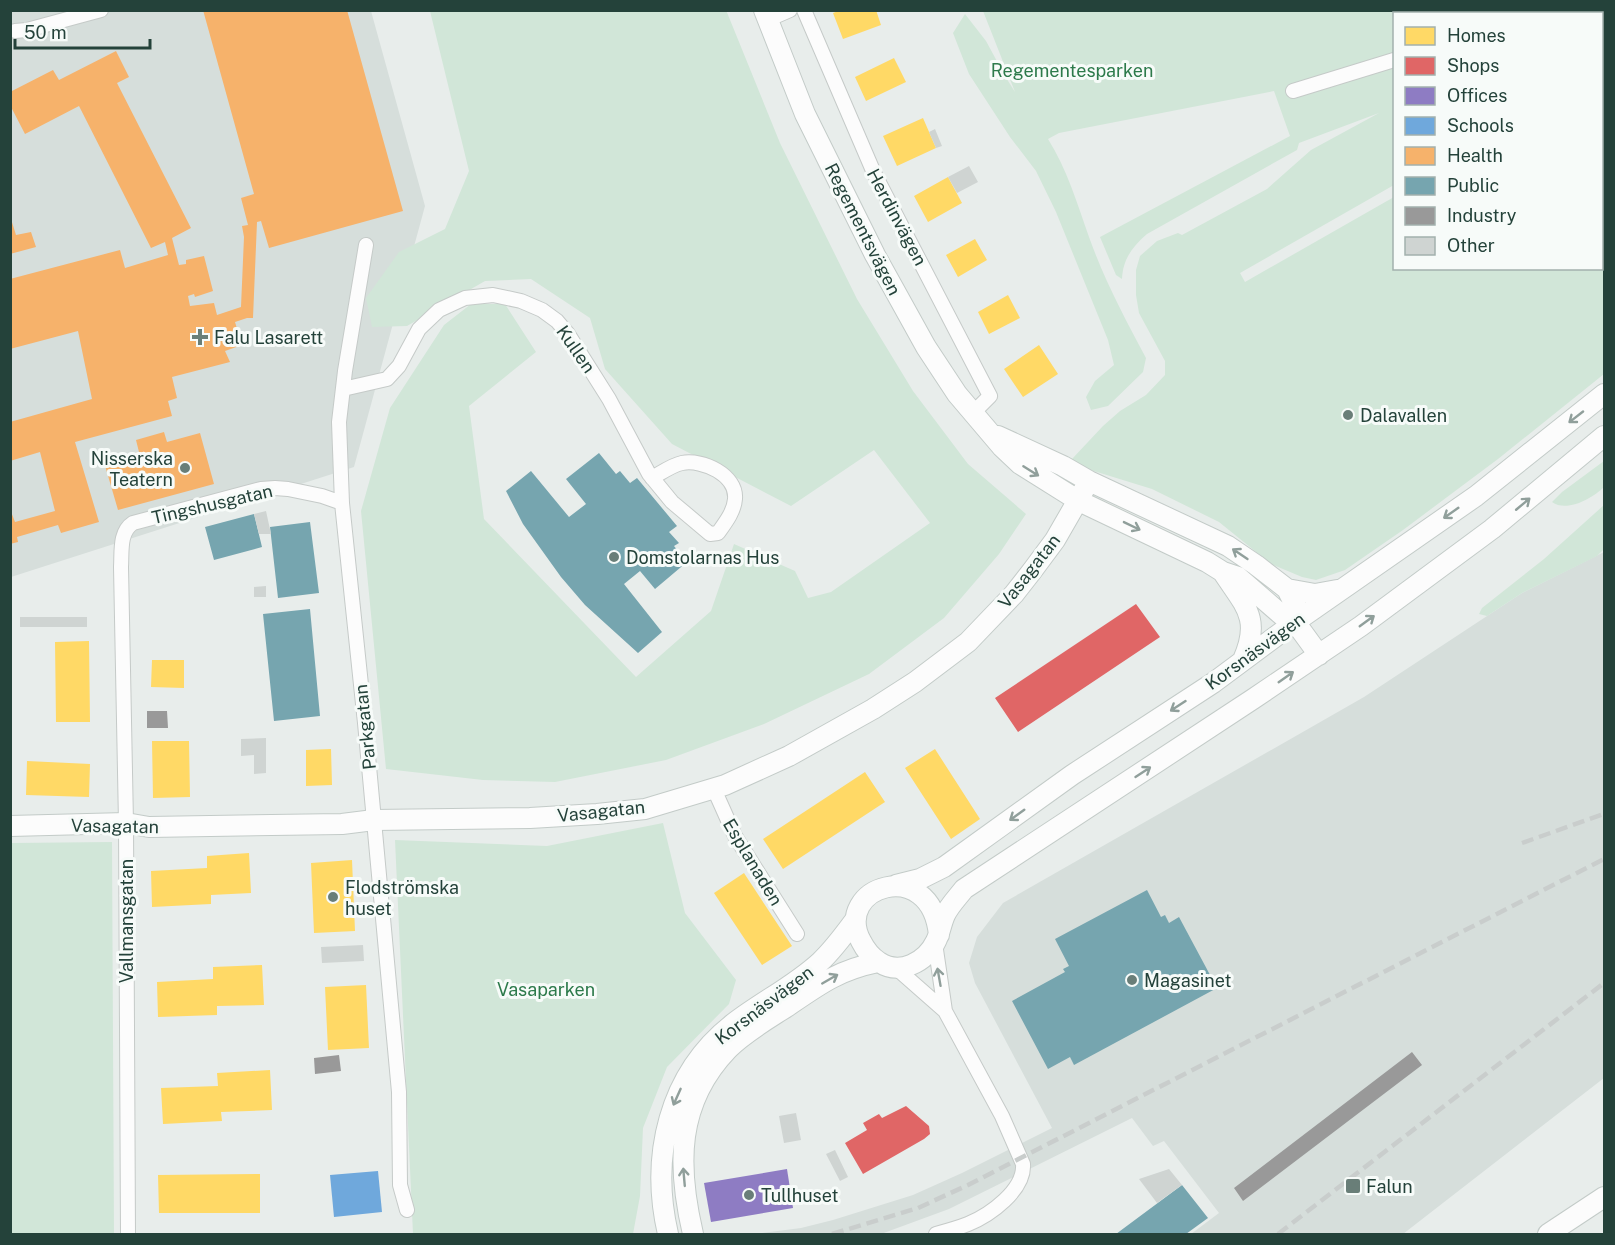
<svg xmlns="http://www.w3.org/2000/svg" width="1615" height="1245" font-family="'Public Sans',sans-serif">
<rect width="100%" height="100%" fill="#e8edeb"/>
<path fill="#d6dedb" d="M11 11H371L425 206 354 467 11 577Z
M1604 552V1078L1403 1234H1191L1219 1213 1164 1141 1153 1146 1132 1118 949 1209 881 1234H755L801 1228 833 1220 913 1195 962 1173 1052 1128 975 983 969 963 977 937 1003 903 1364 697 1522 593Z"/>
<path fill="#d1e6d8" d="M726 10 780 143 857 299 913 391 968 464 1026 514 999 554 944 618 869 674 764 724 666 760 555 782 483 780 386 769 361 511 390 408 444 325 471 304H505L536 352 469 406 484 519 636 677 711 611 734 544 795 571 808 598 831 592 930 523 874 450 791 506 672 444 605 369 590 318 531 279 485 281 407 326 372 327 366 298 399 252 445 229 469 171 430 11Z
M983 11H1529L1530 13 1394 14V185L1240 273 1245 282 1394 197V268H1602V21L1604 20V374L1498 459 1403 530 1345 570 1316 580 1302 577 1271 564 1219 522 1152 489 1071 464 1072 459 1103 426 1120 411 1146 395 1165 375V361L1139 313 1136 295V270L1140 256 1157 241 1178 233 1182 235 1267 189 1311 150 1379 113 1299 143 1297 150 1147 234C1132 247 1123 259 1122 279L1116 275 1100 237 1290 136 1274 91 1059 133 1048 139C1067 169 1077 203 1089 237 1104 279 1125 319 1146 358L1143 372 1108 406 1091 410 1086 397 1095 381 1114 365 1108 340 1056 212 1036 171 1010 137 969 74 953 33 965 14 986 41 1005 76 1015 92Z
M1604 461V487C1593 498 1567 513 1552 502L1562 492Z
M1604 505V549L1597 556 1522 593 1487 616 1479 614 1482 608 1544 559Z
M663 823 685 913 736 980 729 1004 667 1067 643 1128 640 1196 633 1234H413L395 840 547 846Z
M112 842 114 1234H11V843Z"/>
<path fill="#ffd966" d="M841 10H876L881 25 843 39 833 13Z
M894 58 906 82 866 101 855 77Z
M923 118 936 148 897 166 883 136Z
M948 177 962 203 928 222 914 196Z
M975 239 987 260 958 277 946 255Z
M1008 295 1020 318 989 334 978 312Z
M1039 345 1058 374 1023 397 1004 369Z
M89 641 90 722H56L55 642Z
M152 660H184V688L151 687Z
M152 741H189L190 797 153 798Z
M331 749 332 785 306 786V750Z
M935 749 980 819 951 839 905 768Z
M27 761 90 764 89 797 26 795Z
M865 772 885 802 783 869 763 839Z
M249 853 251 893 211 895V904L152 907 151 871 207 868V856Z
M352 860 355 931 314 933 311 863Z
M744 873 792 946 762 965 714 893Z
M262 965 264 1005 217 1006V1015L158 1017 157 982 213 979V967Z
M366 985 369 1048 328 1050 325 987Z
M270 1070 272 1110 221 1112 222 1121 163 1124 161 1088 218 1086 217 1073Z
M260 1174V1213H159L158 1175Z"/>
<path fill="#e06666" d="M1136 604 1160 637 1018 732 995 698Z
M906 1106 929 1126 930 1134 924 1139 863 1174 845 1143 867 1130 863 1123 879 1114 882 1118Z"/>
<path fill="#8e7cc3" d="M787 1169 793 1208 711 1222 704 1183Z"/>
<path fill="#6fa8dc" d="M378 1171 382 1212 334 1217 330 1175Z"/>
<path fill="#f6b26b" d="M203 10H347L403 211 269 248 261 221 257 222 253 318H247L235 322 242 345 225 351 230 362 172 377 177 398 168 401 172 416 75 442 99 522 61 533 58 525 17 537 18 542 10 544V509L15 522 55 511 40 452 10 461V422L92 399 78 331 10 349V279L120 250 125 268 168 255 165 242 151 248 79 106 25 134 10 105V92L53 70 59 80 116 51 129 77 117 83 191 228 172 238 179 265 186 264V260L204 256 213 291 195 297 194 294 188 296 190 306 214 303 217 315 241 307 244 237 242 226 248 225 241 198 254 194Z
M11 219 16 235 31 232 36 247 10 254Z
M164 432 167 442 200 433 214 484 118 510 104 462 139 452 136 440Z"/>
<path fill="#76a5af" d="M599 453 616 474 620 471 630 483 637 478 677 526 669 532 679 543 674 546 687 562 655 589 640 571 624 584 662 632 638 653 585 605 561 577 523 524 506 491 531 471 569 517 586 504 566 479Z
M254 514 262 547 214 560 205 527Z
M310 522 319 593 278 598 270 527Z
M310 609 320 716 274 721 263 614Z
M1147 890 1161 917 1165 915 1169 923 1179 917 1217 988 1074 1065 1070 1057 1048 1069 1012 1001 1065 972 1063 969 1069 966 1055 939Z
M1182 1185 1208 1218 1186 1234H1116Z"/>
<path fill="#999" d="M147 711H167L168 728H147Z
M1412 1052 1422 1065 1243 1201 1234 1188Z
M339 1055 341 1071 315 1074 314 1058Z"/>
<path fill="#cfd4d2" d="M935 129 942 146 936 148 929 132Z
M969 166 978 182 957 193 948 177Z
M266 511 271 534H259L254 514Z
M266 586V597H254V587Z
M20 617H87V627H20Z
M266 738V773L254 774V755L241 756V739Z
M363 945 364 961 322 963 321 947Z
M796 1113 801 1140 784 1143 779 1116Z
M835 1150 848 1177 840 1181 826 1154Z
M1169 1169 1182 1185 1157 1203 1139 1179Z"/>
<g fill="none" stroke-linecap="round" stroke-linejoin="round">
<g stroke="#c5cac8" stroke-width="16">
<path id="street" d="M804 10 874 173 990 396 973 413
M1535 14 1544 10
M767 20 790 10
M15 31 27 30 101 10
M1293 91 1394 60
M366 245 345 371 339 422 342 503 365 723 399 1092 400 1185 407 1210
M343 389 387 379 399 366 419 329 439 310 465 298 493 295 521 301 542 310 557 321 568 334 609 399 649 474 672 502 710 534 718 533C725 523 734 512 735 499 737 475 703 459 682 463 672 465 661 473 652 478
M714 789 735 836 797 934
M935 943 945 1011
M895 967 945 1011 1002 1116 1023 1164C1025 1190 990 1215 968 1224 958 1228 947 1231 936 1234
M128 1234 126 823 121 567C122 552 119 532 133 523L261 489 275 488 288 489 322 496 342 503"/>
</g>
<g stroke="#c3cbc8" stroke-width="22">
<path id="secondary" d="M764 10 805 114 875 255 926 347 957 394 1002 447 1020 464 1079 501 1207 562 1223 572 1238 577 1284 617 1295 622
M998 436 1063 466 1089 481 1228 546 1256 565 1287 589 1296 607 1295 622 1319 655
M1224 574C1246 607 1261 619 1243 660
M1287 589 1315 594 1337 590
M10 826 126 823 149 827 342 824 374 820 530 818 597 814 645 809 725 785 789 756 873 709 915 682 968 642 1014 594 1032 571 1055 540 1089 481
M896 885 920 879 944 867 1072 775 1213 683 1295 622 1476 496 1604 394
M939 935C931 854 832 887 861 941 865 949 871 957 879 962 900 976 926 962 936 941 940 933 941 924 945 915 949 906 957 898 964 889L1253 699 1361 626 1492 529 1604 436
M668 1234C650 1157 668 1074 734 1023 761 1002 794 986 820 962 833 950 844 935 855 920
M693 1234C677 1166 676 1103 728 1049 745 1032 768 1019 788 1006 820 984 839 970 878 962
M1548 1234 1604 1197"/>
</g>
<use href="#street" stroke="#fcfcfc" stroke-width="14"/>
<use href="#secondary" stroke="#fcfcfc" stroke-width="20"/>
<path stroke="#c9cdcc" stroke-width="4.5" stroke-dasharray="12 6" stroke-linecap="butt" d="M1522 843 1604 814
M832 1234 918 1208 968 1185 1604 859
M1278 1234 1604 983"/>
</g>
<defs><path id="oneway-shaft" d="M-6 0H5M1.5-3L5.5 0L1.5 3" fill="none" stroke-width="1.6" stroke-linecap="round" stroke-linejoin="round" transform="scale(1.5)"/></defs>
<g stroke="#909f9b">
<use href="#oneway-shaft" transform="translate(1576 417) rotate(142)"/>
<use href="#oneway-shaft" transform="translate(1031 471) rotate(32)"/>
<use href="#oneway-shaft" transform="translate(1523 504) rotate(-40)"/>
<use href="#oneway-shaft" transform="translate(1451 513) rotate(145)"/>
<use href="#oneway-shaft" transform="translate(1132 526) rotate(26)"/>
<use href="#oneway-shaft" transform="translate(1240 554) rotate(-146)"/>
<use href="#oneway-shaft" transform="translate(1367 621) rotate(-36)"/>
<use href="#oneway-shaft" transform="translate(1286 677) rotate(-35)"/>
<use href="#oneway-shaft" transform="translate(1178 706) rotate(147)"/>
<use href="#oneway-shaft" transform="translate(1143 772) rotate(-33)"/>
<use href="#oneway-shaft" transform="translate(1017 815) rotate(144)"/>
<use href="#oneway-shaft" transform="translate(939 977) rotate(-100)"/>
<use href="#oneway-shaft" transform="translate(830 979) rotate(-30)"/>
<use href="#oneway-shaft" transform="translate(677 1097) rotate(114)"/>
<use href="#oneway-shaft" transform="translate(684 1177) rotate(-95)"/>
</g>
<g fill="#697e78" stroke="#f7fbf9" stroke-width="2">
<path d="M197 328h6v6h6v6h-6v6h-6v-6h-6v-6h6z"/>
<circle cx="1348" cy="415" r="6"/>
<circle cx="185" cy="468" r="6"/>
<circle cx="614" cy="557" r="6"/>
<circle cx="333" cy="897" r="6"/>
<circle cx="1132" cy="980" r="6"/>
<rect x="1345" y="1178" width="16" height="16" rx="3"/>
<circle cx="749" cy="1195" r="6"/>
</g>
<g text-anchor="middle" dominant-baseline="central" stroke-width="6" stroke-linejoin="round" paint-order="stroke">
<g font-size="18" fill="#2d7a4b" stroke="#f7fbf9">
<text x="1072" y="70">Regementesparken</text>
<text x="546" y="989">Vasaparken</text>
</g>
<g font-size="18" fill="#24423a" stroke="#f7fbf9">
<text transform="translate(897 217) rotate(62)">Herdinvägen</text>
<text transform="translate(863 229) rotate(63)">Regementsvägen</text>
<text transform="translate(576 349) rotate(55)">Kullen</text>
<text transform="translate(212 504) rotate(-13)">Tingshusgatan</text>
<text transform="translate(1029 571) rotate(-52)">Vasagatan</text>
<text transform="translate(1255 651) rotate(-36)">Korsnäsvägen</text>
<text transform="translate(365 727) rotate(-96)">Parkgatan</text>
<text transform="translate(601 811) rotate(-6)">Vasagatan</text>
<text transform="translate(115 826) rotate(1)">Vasagatan</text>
<text transform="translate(753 862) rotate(59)">Esplanaden</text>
<text transform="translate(126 921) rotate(-90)">Vallmansgatan</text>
<text transform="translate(764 1005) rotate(-37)">Korsnäsvägen</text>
</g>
<g font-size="18" fill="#24423a" stroke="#f7fbf9" text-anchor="start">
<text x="214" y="337">Falu Lasarett</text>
<text x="1360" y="415">Dalavallen</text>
<text x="173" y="458" text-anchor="end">Nisserska<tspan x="173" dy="21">Teatern</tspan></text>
<text x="626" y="557">Domstolarnas Hus</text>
<text x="345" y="887">Flodströmska<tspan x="345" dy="21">huset</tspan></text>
<text x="1144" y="980">Magasinet</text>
<text x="1366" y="1186">Falun</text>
<text x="761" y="1195">Tullhuset</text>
</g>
</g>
<rect width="1615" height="1245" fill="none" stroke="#24423a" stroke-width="24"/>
<rect x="1393" y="12" width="210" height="258" fill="#f7fbf9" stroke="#a3b1ad" stroke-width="1.5"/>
<rect x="1405" y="27" width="30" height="18" fill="#ffd966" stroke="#a3b1ad" stroke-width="1.5"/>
<text x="1447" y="42" font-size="18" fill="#24423a">Homes</text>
<rect x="1405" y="57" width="30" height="18" fill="#e06666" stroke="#a3b1ad" stroke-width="1.5"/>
<text x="1447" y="72" font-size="18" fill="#24423a">Shops</text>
<rect x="1405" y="87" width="30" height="18" fill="#8e7cc3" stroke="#a3b1ad" stroke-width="1.5"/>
<text x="1447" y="102" font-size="18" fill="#24423a">Offices</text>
<rect x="1405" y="117" width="30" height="18" fill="#6fa8dc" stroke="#a3b1ad" stroke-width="1.5"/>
<text x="1447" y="132" font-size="18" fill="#24423a">Schools</text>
<rect x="1405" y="147" width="30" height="18" fill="#f6b26b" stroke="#a3b1ad" stroke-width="1.5"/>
<text x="1447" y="162" font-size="18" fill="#24423a">Health</text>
<rect x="1405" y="177" width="30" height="18" fill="#76a5af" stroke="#a3b1ad" stroke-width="1.5"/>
<text x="1447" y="192" font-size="18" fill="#24423a">Public</text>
<rect x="1405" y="207" width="30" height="18" fill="#999999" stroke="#a3b1ad" stroke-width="1.5"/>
<text x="1447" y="222" font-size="18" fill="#24423a">Industry</text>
<rect x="1405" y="237" width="30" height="18" fill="#cfd4d2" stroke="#a3b1ad" stroke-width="1.5"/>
<text x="1447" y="252" font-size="18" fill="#24423a">Other</text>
<path d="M15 39v9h135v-9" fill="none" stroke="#24423a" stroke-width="3"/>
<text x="24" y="39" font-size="18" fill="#24423a" stroke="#f7fbf9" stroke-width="4.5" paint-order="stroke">50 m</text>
</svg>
